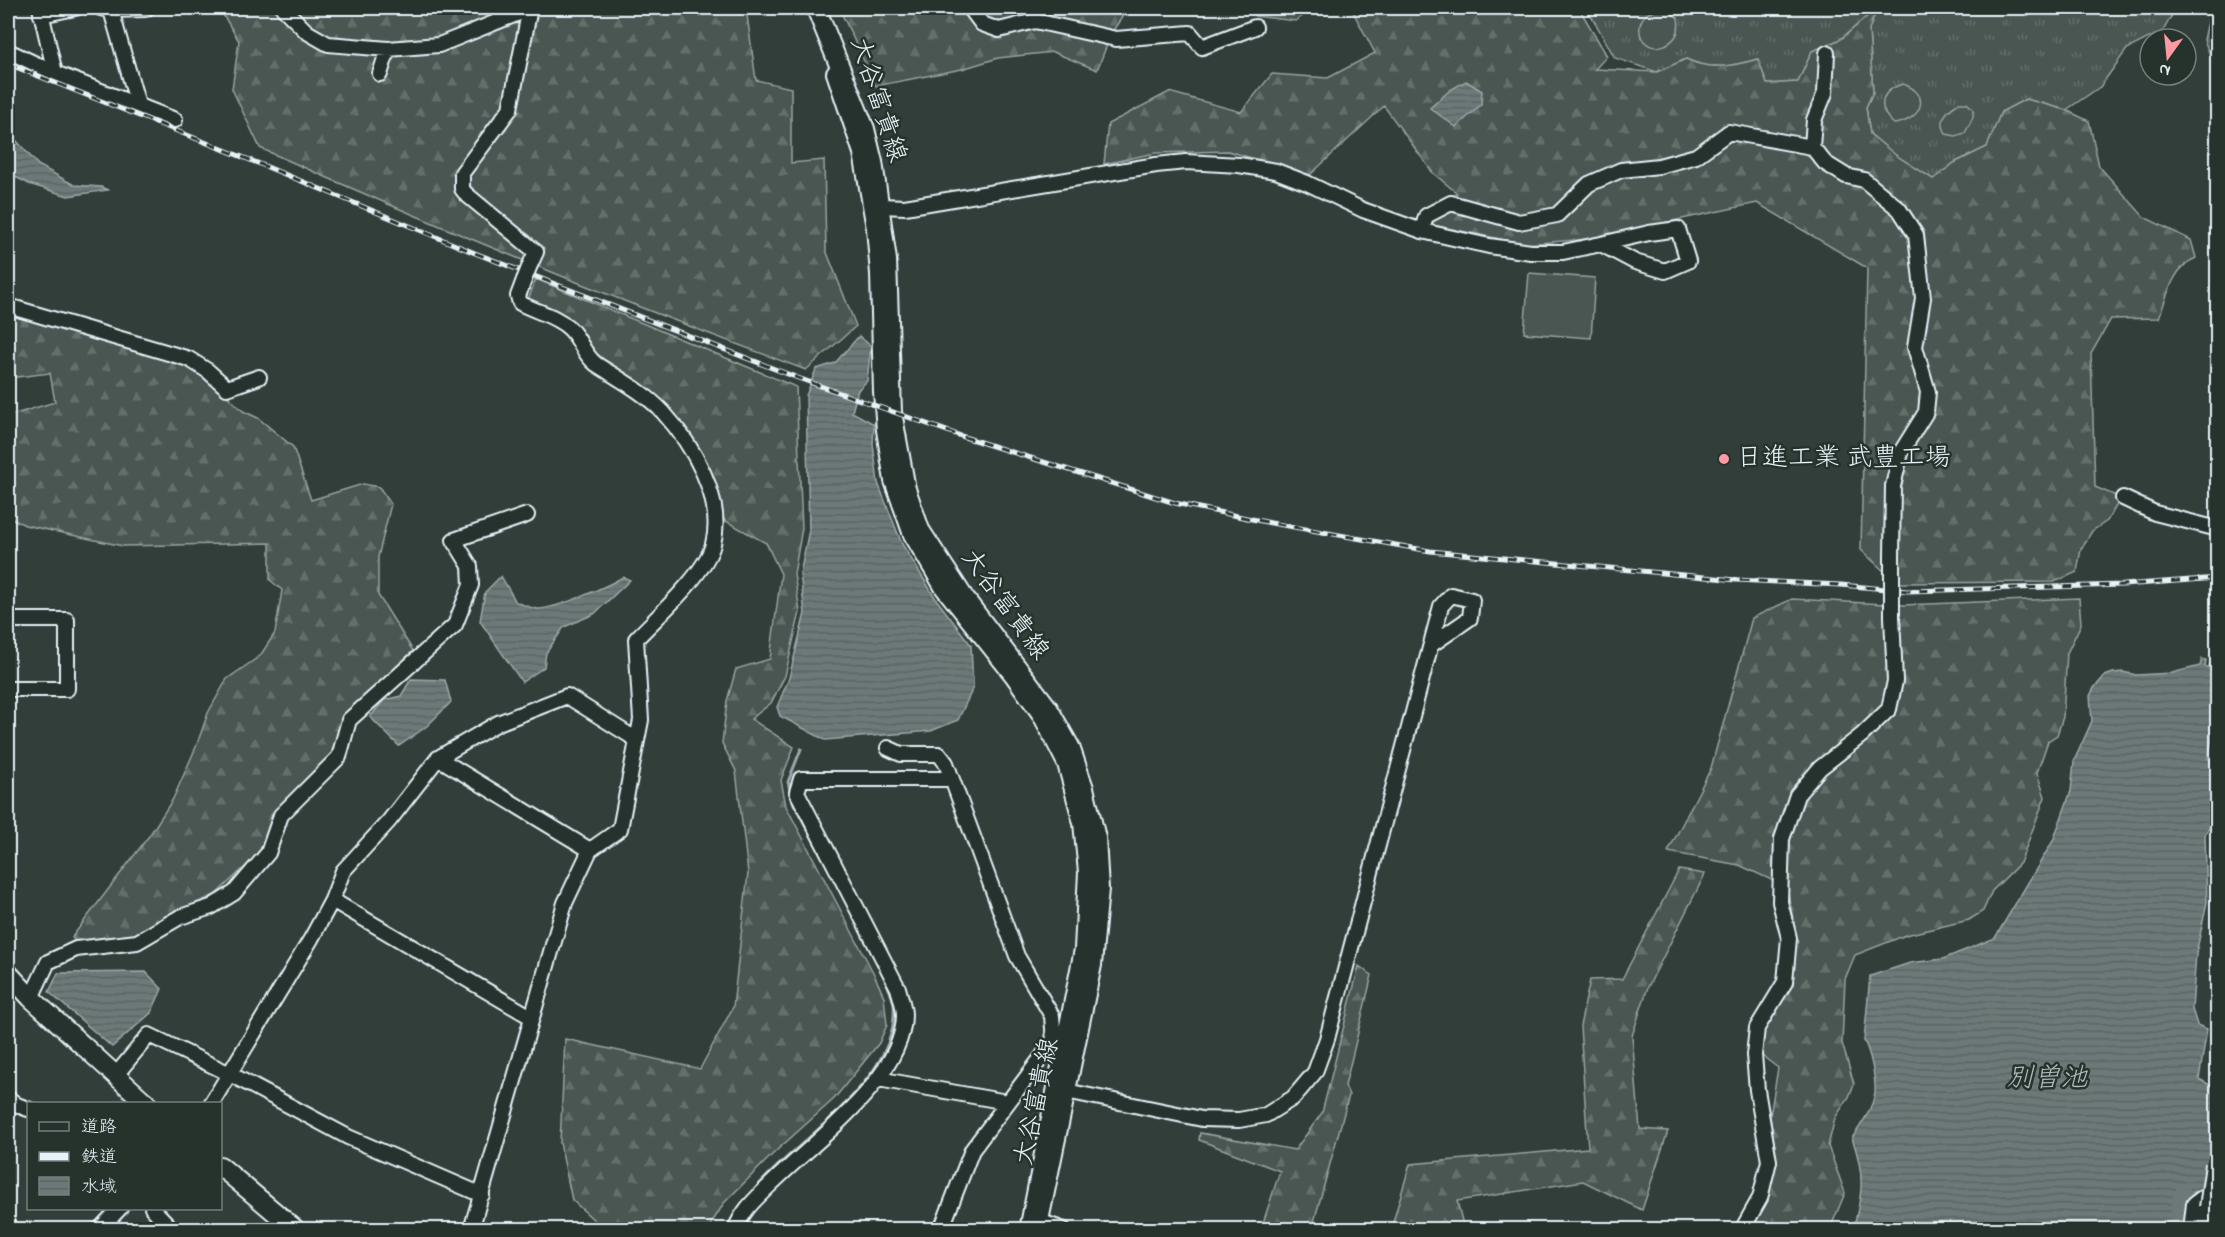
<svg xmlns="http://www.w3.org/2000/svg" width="2225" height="1237" font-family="'Indie Flower','Klee One',sans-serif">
<defs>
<pattern id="grass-tufts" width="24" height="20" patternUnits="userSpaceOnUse" patternTransform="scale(1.5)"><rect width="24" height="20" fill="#495651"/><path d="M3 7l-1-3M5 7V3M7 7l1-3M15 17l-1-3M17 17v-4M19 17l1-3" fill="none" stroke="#636f6b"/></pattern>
<pattern id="forest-firs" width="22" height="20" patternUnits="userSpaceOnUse" patternTransform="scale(1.5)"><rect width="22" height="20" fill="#495651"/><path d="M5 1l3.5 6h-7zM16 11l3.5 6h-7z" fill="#636f6b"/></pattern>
<pattern id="water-rules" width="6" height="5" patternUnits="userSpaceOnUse" patternTransform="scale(1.5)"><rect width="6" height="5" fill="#6d7978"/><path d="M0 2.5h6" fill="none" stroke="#5b6363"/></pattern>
</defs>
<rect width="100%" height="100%" fill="#323e39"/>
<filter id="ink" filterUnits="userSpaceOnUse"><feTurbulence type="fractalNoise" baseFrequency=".0167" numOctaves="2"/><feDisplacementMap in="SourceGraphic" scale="12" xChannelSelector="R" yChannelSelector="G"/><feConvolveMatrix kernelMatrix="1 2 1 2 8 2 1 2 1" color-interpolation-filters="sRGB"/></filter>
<g filter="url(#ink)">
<path fill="url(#grass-tufts)" stroke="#98a4a4" stroke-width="1.5" d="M1587 8H2176L2163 31 2127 49 2100 87 2066 110 2026 99 2001 112 1987 147 1954 163 1933 180 1897 157 1870 134 1866 107 1873 92 1869 30 1877 8 1841 39 1812 51 1798 82 1767 84 1758 59C1733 66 1710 71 1686 59L1657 72 1615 58Z
M2211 8H2217V72L2204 40Z"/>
<path fill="url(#forest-firs)" stroke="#98a4a4" stroke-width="1.5" d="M219 8H746L756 80 791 88V163L824 160 826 250 856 326 806 370C621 302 439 228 260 148L232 89 239 41Z
M839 8H1128L1112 32 1097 70 1053 52 998 58 962 69 876 86Z
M1252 8H1312L1296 21 1255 16Z
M1351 8H1579L1607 56 1595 69 1657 72 1686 59C1710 71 1733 66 1758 59L1767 84 1798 82 1812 51 1841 39 1877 8 1869 30 1873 92 1866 107 1870 134 1897 156 1933 179 1954 163 1987 147 2001 112 2026 99 2066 110 2089 121 2099 166 2144 217 2191 240 2196 258C2173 267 2167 296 2159 318L2111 319 2091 354 2095 487 2121 498 2107 521 2092 531 2081 549 2077 572 2054 582 1897 583 1861 550 1867 268 1757 203 1588 239 1525 244 1427 224 1457 193 1433 173 1384 106 1310 175 1228 151 1155 153 1104 164 1108 124 1169 92 1241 112 1272 74 1328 78 1375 53Z
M536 279 796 387 802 528 794 574 800 612 785 676 771 703 751 719 794 747 781 780 786 806 874 974 884 997 887 1025 879 1043 834 1099 776 1151 724 1203 708 1229H604L572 1200 560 1143 565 1039 700 1069 733 1007 748 873 736 771 722 743 727 701 736 669 770 659 781 574 766 543 724 520 709 468 678 419 638 383 592 351 528 300Z
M8 313 188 365 222 391 243 411 258 418 293 447 311 500 363 484 379 487 391 504 378 557V595L413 651 345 715 333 754 263 850 215 895 173 913 130 937 76 943 72 937 149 836 173 799 196 747 208 713 227 679 260 656 275 633 282 590 270 580V543L123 546 25 525 8 517V416L55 402 50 373 17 377 8 375Z
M2079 598 2081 624 2067 653 2063 717 2057 735 2048 741 2037 773 2045 797 2020 863 1992 891 1983 911 1969 920 1906 935 1855 955 1845 979 1842 1043 1854 1084 1849 1097 1835 1118 1828 1146 1845 1193 1830 1229H1749L1767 1198 1777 1161 1770 1116 1778 1068 1761 1055 1765 1027 1791 985 1796 935 1787 887 1739 865 1668 852 1711 768 1752 618 1792 599 1903 605Z
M1679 870 1705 874 1648 987 1632 1036 1640 1129 1668 1131 1642 1210 1583 1181 1457 1201 1464 1229H1391L1410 1164 1588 1148 1580 1026 1590 980 1622 979Z
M1359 966 1372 975 1345 1086 1349 1095 1312 1229H1261L1280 1171 1199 1140 1200 1133 1295 1150 1322 1113Z"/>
<path fill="#495651" stroke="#98a4a4" stroke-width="1.5" d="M1660 9 1669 11 1678 18C1679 24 1679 31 1676 36 1670 45 1655 51 1646 43 1637 36 1638 20 1647 14 1650 11 1656 10 1660 9Z
M1903 84C1933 94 1921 121 1894 124 1876 109 1880 90 1903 84Z
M1959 103H1967L1973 109V117L1965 133 1956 136 1946 134C1938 119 1946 111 1959 103Z
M1529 273 1595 278 1591 338 1524 333Z"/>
<path fill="url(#water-rules)" stroke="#9ea9ab" stroke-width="1.5" d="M1466 81 1482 91 1481 105 1456 127 1430 108 1450 90Z
M8 131 38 165 74 185 101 187 108 190 68 196 29 184 8 173Z
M859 336 871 346 867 381 858 390 852 412 874 424 873 444 878 483 902 544 936 599 971 645 973 688 958 720 931 731 825 740 780 716 777 707 789 678 805 613 800 574 809 530 806 396 816 369 835 363Z
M501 576 516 602C522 604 532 609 539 609 558 608 606 587 623 577L630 580 594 614 564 627 546 653 544 667 522 682 480 621 485 592Z
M2202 659 2206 660 2205 667H2209L2211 661 2216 663 2213 672 2216 683 2210 689 2213 732 2208 758 2214 765 2211 825 2205 834 2207 902 2196 954 2192 1009 2197 1025 2207 1029 2199 1079 2217 1089V1185L2183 1196 2178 1195 2172 1226 2160 1229H1853C1863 1193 1865 1174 1852 1138 1861 1125 1873 1108 1875 1092 1876 1079 1870 1051 1864 1041L1870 976 1910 963 1943 959 1995 938 2053 841 2071 791 2074 761 2092 721 2090 696 2094 688 2105 676 2113 673 2123 672 2136 675 2172 673 2200 666Z
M411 679 445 680 451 702 427 726 399 746 370 717 384 700 401 696Z
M146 972 162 989 151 1013 112 1047 49 992 58 973Z"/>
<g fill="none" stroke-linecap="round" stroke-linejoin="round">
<path stroke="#9ea9ab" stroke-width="3" d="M801 749 788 782 794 804 831 873
M726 1230C760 1155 901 1094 894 1005 892 990 878 965 871 950"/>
<path stroke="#6d7978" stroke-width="20" d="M2179 1230 2183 1196"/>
<g stroke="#e8f1f8" stroke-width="18">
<path id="street" d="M40 8 55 73
M100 8 111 10 146 9
M283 8 307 32 328 44 388 49 439 45 529 9
M530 8 510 109 462 173V189L466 194 536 252 530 265
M970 8 982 24 999 30 1035 21 1116 39 1190 33 1202 47 1255 27
M111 10 138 105
M41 15 75 8
M8 51 55 73 175 120
M834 73 861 153 874 228 878 274 881 392 884 430 892 481 911 535 943 589 1013 677 1040 715 1065 764 1081 823 1086 872 1082 949 1027 1230
M380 74 388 49
M1812 147 1814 120 1825 93 1827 53
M881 206 905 207 1156 165 1186 162 1239 165 1276 171 1307 183 1363 210 1422 231 1489 246 1531 252H1563L1601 244 1635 262 1665 271 1688 261 1678 229 1649 233 1601 244
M1422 231 1426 216 1451 203 1519 222 1557 215 1589 184 1621 170 1659 166 1696 156 1729 132 1812 147 1825 163 1846 176 1864 180 1899 209 1916 235 1923 298 1915 347 1928 392 1926 412 1901 452 1893 486 1892 556
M8 306 189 359 208 371 227 388 259 377
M2123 498 2155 513 2218 529
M8 620H67V689H8
M888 748 901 754H939L946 763 1017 956 1052 1016 1054 1041 972 1150 941 1230
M438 758 590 850
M332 900 531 1017
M31 998 48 962 76 949 137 942 180 917 211 907 234 893 268 853 281 815 339 757 349 720 455 625 471 585 470 566 454 540 527 515
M115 1076 149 1035 230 1074 348 1137 482 1195
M878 1079 1007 1102
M1066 1091 1202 1119 1239 1120 1266 1115 1293 1098 1315 1072 1327 1039 1441 606 1451 595 1472 600 1470 618 1431 645
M8 1098 17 1105 28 1109
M211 1104 311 939 332 900 343 871 389 821 438 758 498 723 567 696 637 740
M152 1208 173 1230
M1039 1221 1064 1230
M99 1230 120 1208
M471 1230 565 903 590 850 620 829 641 720 636 639C658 616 706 573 713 544 725 499 692 444 663 412 644 392 619 379 596 364 583 354 580 338 569 328 555 315 536 312 520 303L518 296 524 280
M735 1230C744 1208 755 1200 771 1184 813 1142 904 1078 904 1015 904 1006 900 996 898 988L797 792 801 779H951
M1742 1230 1760 1198 1769 1161 1757 1090 1754 1055 1757 1028 1785 982 1789 938 1780 902 1782 839 1797 795 1820 768 1862 735 1889 709 1895 681 1892 616
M2191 1230 2194 1204 2202 1198 2218 1200"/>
</g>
<g stroke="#e8f1f8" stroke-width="22">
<path id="secondary" d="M816 8 865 129 873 162 887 260 892 412 906 489 920 530 965 599 1048 708 1070 747 1084 788 1096 838 1099 889 1092 965 1037 1230
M8 973 31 998 147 1104
M220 1166 296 1230"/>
</g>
<g stroke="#e8f1f8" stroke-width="28">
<path id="highway" d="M2208 1230 2212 1208"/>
</g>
<use href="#street" stroke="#26332d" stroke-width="14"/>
<use href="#secondary" stroke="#26332d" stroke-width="18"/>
<use href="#highway" stroke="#26332d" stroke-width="24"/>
<g stroke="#e8f1f8" stroke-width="5">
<path id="rail" d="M8 64 260 164 475 253 798 378 961 436 1175 503 1271 523 1430 551 1736 580 1841 585 1908 591 2123 585 2218 578"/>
</g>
<use href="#rail" stroke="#26332d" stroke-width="3" stroke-dasharray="9" stroke-linecap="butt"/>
<g stroke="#e8f1f8" stroke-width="18" stroke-linecap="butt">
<path id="street-bridge" d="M524 280 530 265
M1892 616V556"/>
</g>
<g stroke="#e8f1f8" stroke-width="28" stroke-linecap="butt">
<path id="highway-bridge" d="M2212 1208 2218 1165"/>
</g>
<use href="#street-bridge" stroke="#26332d" stroke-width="14"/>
<use href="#highway-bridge" stroke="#26332d" stroke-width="24"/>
</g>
</g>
<circle fill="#ff9aa2" stroke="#26332d" stroke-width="2" cx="1724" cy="459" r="6"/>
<g text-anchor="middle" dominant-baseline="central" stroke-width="5" stroke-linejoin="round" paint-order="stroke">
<g font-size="26" fill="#e8f1f8" stroke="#26332d">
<text transform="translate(877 100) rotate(72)">大谷富貴線</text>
<text transform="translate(1004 605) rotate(54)">大谷富貴線</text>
<text transform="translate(1038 1102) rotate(-78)">大谷富貴線</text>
</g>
<g font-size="26" fill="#e8f1f8" stroke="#26332d" text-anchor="start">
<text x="1736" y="459">日進工業 武豊工場</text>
</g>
<g font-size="27" font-style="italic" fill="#b1bbbe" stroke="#26332d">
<text x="2047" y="1079">別曽池</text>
</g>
</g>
<rect width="2225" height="1237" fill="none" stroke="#26332d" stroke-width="30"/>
<rect x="15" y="15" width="2195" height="1207" fill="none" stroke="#e8f1f8" stroke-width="2" filter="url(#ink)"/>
<rect x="27" y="1102" width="195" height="108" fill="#26332d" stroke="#747f7e" stroke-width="1.5"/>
<rect x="39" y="1122" width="30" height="9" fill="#26332d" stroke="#747f7e" stroke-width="1.5"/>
<text x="81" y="1132" font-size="18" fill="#e8f1f8">道路</text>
<rect x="39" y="1152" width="30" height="9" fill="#e8f1f8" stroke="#747f7e" stroke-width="1.5"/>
<text x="81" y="1162" font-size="18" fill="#e8f1f8">鉄道</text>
<rect x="39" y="1177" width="30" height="18" fill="url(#water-rules)" stroke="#747f7e" stroke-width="1.5"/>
<text x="81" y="1192" font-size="18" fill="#e8f1f8">水域</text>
<g transform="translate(2168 57) rotate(195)"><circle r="28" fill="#26332d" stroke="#747f7e" stroke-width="1.5"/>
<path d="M0-4.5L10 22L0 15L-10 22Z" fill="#ff9aa2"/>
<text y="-9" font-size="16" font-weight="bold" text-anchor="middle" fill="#e8f1f8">N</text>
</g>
</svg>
